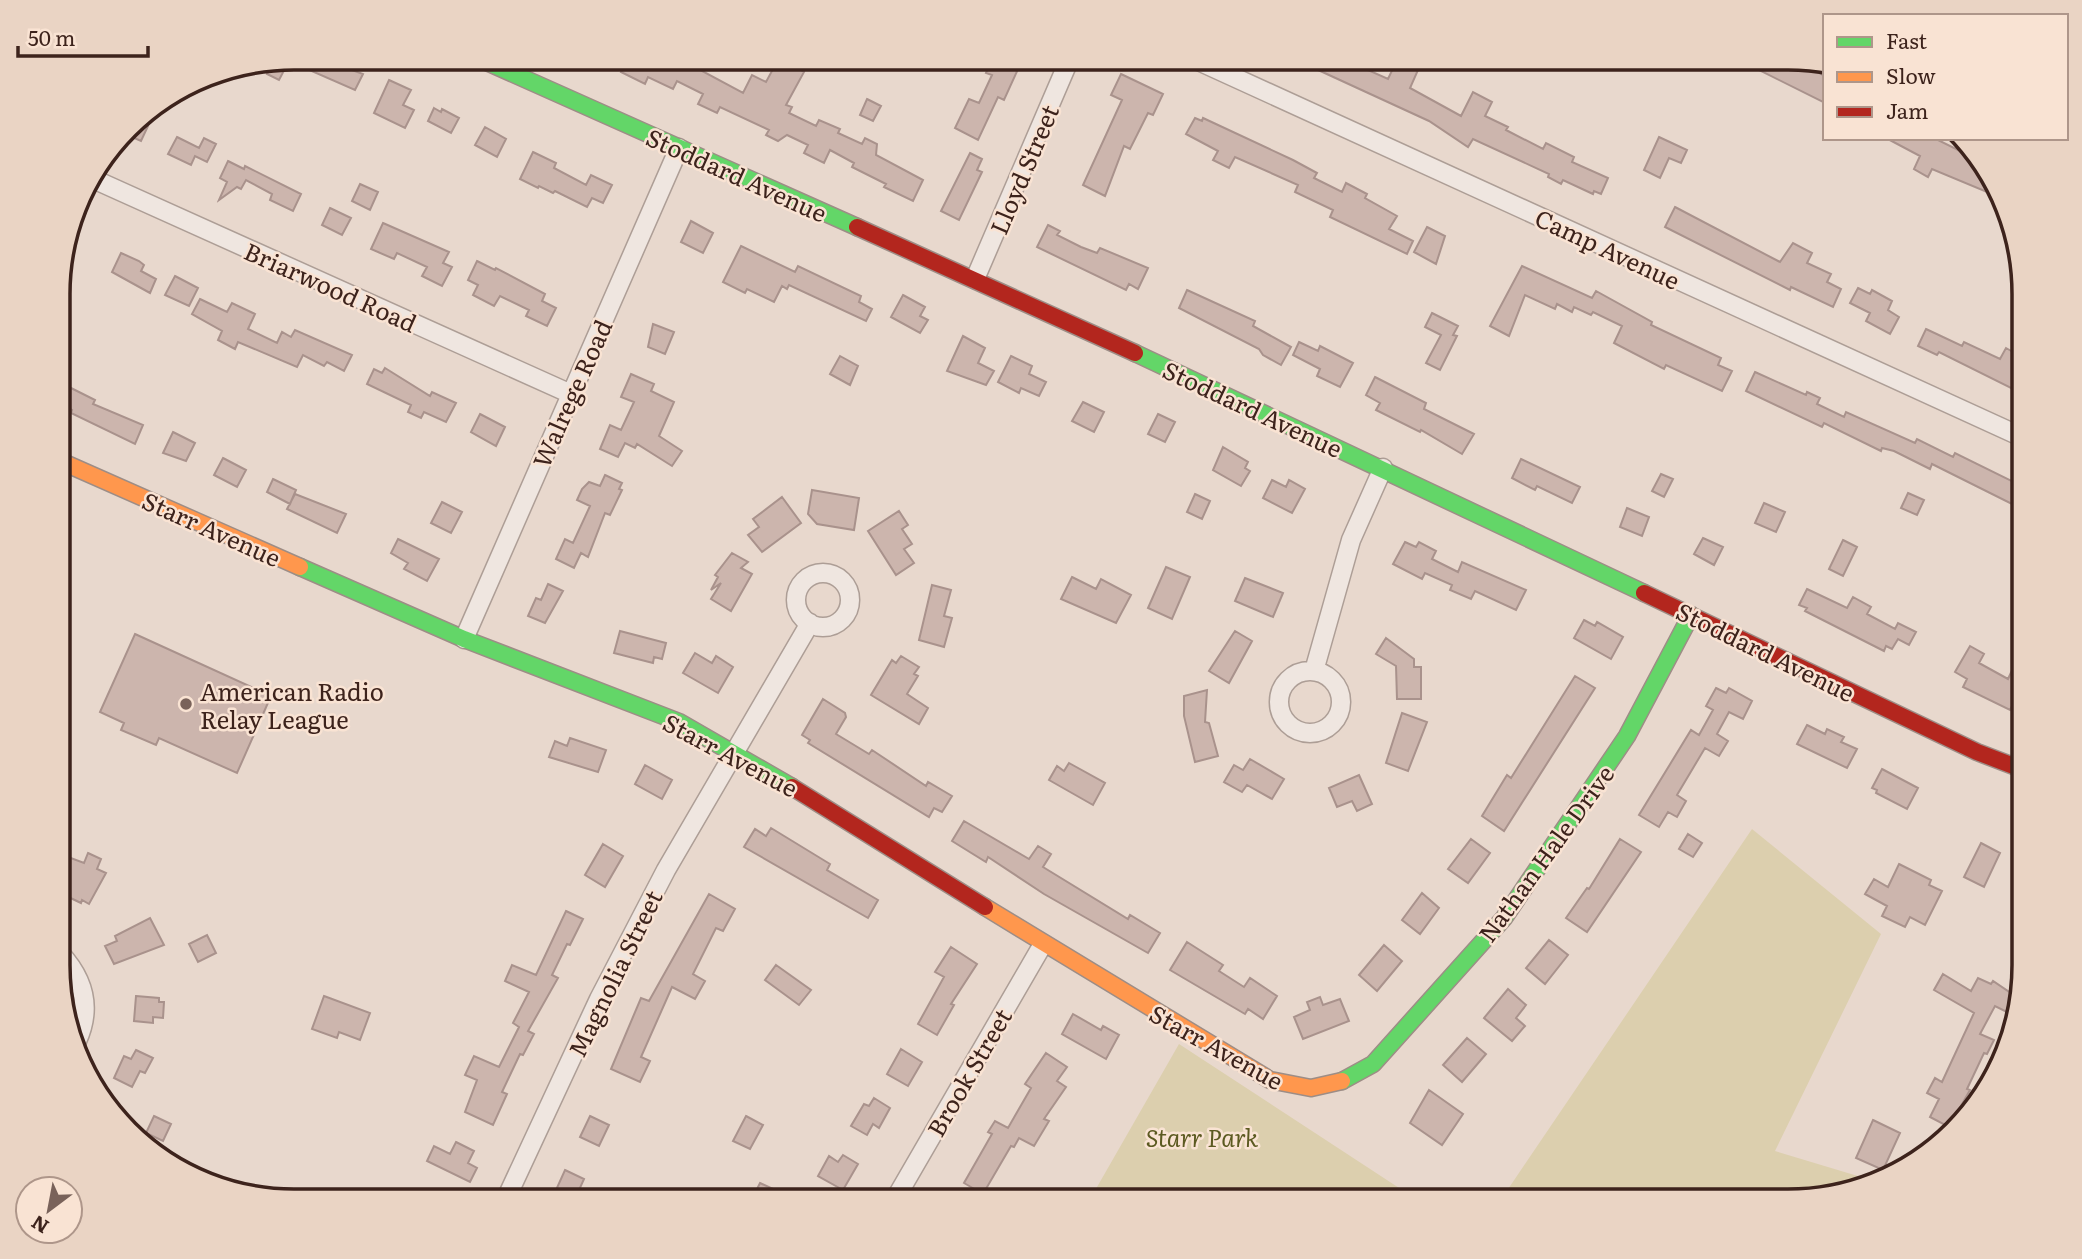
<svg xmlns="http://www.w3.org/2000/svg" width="2082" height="1259" font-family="Literata,serif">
<rect width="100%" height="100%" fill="#e8d8cd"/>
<path fill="#dccfae" d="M1752 829 1881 934 1775 1151 1871 1180 1803 1201H1500Z
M1179 1044 1419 1201H1089Z"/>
<path fill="#ccb5ad" stroke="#a9928c" stroke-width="2" d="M294 58H319L363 74 355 90 289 61 279 80 267 74 273 62Z
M628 58H678L743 93 752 75 766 82 779 58 804 72 786 105 792 107 789 113 816 126 819 120 840 129 838 133 862 144 865 138 877 144 876 155 923 180 913 201 884 187 886 184 852 167 854 163 830 150 824 163 804 153 808 145 787 135 778 141 766 135 769 130 720 107 717 113 698 104 703 94 677 81 673 89 648 77 645 84 621 72Z
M993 58H1023L1004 100 998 97 978 140 955 128 969 99 979 103 992 75 986 73Z
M1292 58H1341L1388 79 1397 60 1418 70 1410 88 1461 116 1473 92 1492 102 1485 116 1508 127 1506 130 1543 149 1546 143 1574 157 1572 162 1608 178 1601 194 1594 191 1593 194 1563 180 1561 184 1548 177 1549 174 1473 139 1468 147 1429 121Z
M1735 58H1784L1809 71 1810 68 1825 76V103Z
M1121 74 1163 94 1153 115 1148 113 1130 149 1124 146 1105 196 1083 185 1122 100 1111 95Z
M389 80 411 90 403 105 414 110 405 128 374 113Z
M867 99 881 106 873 121 860 115Z
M434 108 441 112 442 109 459 118 451 133 428 121Z
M1195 118 1202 121 1203 118 1293 160 1317 173 1314 178 1342 192 1346 183 1367 194 1365 198 1397 216 1389 229 1413 241 1407 254 1330 217 1333 210 1295 192 1298 185 1235 157 1229 168 1213 160 1218 151 1186 134Z
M135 120 148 126 141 141 125 134Z
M485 127 506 139 497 157 475 145Z
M177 137 199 148 204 138 216 144 207 162 195 156 191 165 168 154Z
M1659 137 1687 150 1681 163 1669 158 1660 178 1644 170Z
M1886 138H1934L1966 154 1969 148 1985 163 1992 183 1987 192 1932 169 1928 177 1914 169 1920 156Z
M533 152 556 163 554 168 586 185 591 175 612 185 603 203 592 198 587 207 555 191 553 193 539 186 538 188 520 179Z
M970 153 982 159 977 170 982 172 959 220 941 211Z
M228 161 244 169 245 166 301 194 293 211 270 200 272 194 246 180 241 189 237 187 219 200 227 182 220 178Z
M360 184 378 192 370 210 352 201Z
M1675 207 1780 262 1793 243 1812 253 1807 263 1831 274 1827 282 1841 289 1833 307 1791 287 1790 290 1665 227Z
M330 208 351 218 342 235 322 225Z
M691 221 713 233 703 253 681 242Z
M383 223 449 252 443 263 452 267 442 286 422 276 427 267 397 253 394 259 371 249Z
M1048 225 1060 231 1057 235 1081 247 1097 253 1100 248 1148 268 1138 289 1129 284 1126 290 1037 247Z
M1427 227 1445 236 1436 264 1414 252Z
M741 246 795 272 798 266 861 296 859 302 872 309 866 321 789 285 787 289 782 286 774 302 747 289 745 293 723 282Z
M121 253 139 261 144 265 141 271 156 279 150 293 112 272Z
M477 261 495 270 496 268 545 294 542 301 556 308 547 326 526 316 529 310 500 296 494 306 473 295 478 285 468 280Z
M1522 266 1592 298 1596 291 1652 322 1651 325 1721 358 1718 365 1732 371 1722 391 1666 365 1664 369 1614 343 1622 326 1593 312 1591 315 1574 307 1572 312 1557 304 1555 309 1525 295 1509 336 1490 326Z
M175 276 198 288 189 306 165 295Z
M1858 288 1870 294 1872 290 1892 301 1888 310 1899 317 1890 334 1866 321 1870 313 1850 303Z
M1187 290 1255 321 1253 326 1291 347 1281 365 1263 355 1259 349 1179 308Z
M903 295 925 307 920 316 928 320 920 333 891 317Z
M200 299 227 312 232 303 255 314 248 329 277 343 282 332 291 337 295 330 352 355 344 371 327 362 324 366 303 355 297 367 238 342 235 349 218 340 222 331 192 314Z
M1432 313 1458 326 1453 335 1457 336 1440 370 1426 363 1441 335 1425 327Z
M653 324 674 332 665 354 648 347Z
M1926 329 1962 346 1964 342 2000 359 2006 348 2013 352 2024 334V369L2013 389 1939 352 1937 355 1918 346Z
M963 336 985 348 978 363 994 371 986 385 947 371Z
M1299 342 1318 351 1320 346 1353 363 1340 387 1317 376 1320 369 1293 355Z
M840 356 858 366 850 385 830 374Z
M1011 356 1032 366 1029 374 1046 382 1039 396 1021 388 1019 393 998 382Z
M385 368 430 396 432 392 456 403 446 422 424 412 421 418 408 412 411 405 367 384 374 369 382 373Z
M1755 372 1806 395 1807 392 1820 398 1817 404 1844 417 1846 412 1915 443 1917 439 1953 457 1955 453 2024 487V510L1932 464 1930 469 1894 451 1882 448 1881 451 1824 423 1822 427 1746 391Z
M631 374 654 384 651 391 674 402 659 436 682 451 672 466 637 444 635 448 625 443 618 457 600 449 610 425 621 430 634 402 621 397Z
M1375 377 1426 403 1424 409 1474 434 1462 454 1421 430 1420 432 1376 410 1380 403 1366 395Z
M71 388 95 400 93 404 143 425 135 444 71 413 72 410 63 405Z
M1083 402 1104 412 1094 432 1072 421Z
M480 414 505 427 496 446 471 432Z
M1158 414 1175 422 1165 442 1148 434Z
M173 432 195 443 186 461 163 453Z
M1223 447 1248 462 1245 468 1250 471 1241 486 1213 470Z
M223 458 246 470 237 487 214 475Z
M1521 459 1580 487 1572 503 1537 486 1535 490 1512 478Z
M1661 474 1673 479 1664 497 1652 491Z
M605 475 622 483 619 489 622 490 610 515 605 513 588 557 581 553 574 568 556 559 565 539 573 543 590 506 577 500 582 489 589 482 600 486Z
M273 479 296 490 290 504 267 492Z
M1272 480 1286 487 1289 480 1305 489 1292 513 1263 498Z
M812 490 859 498 854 530 817 524 808 514Z
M1908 493 1924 500 1917 515 1901 508Z
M295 494 346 514 337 533 287 509Z
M1195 494 1210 501 1202 519 1187 512Z
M782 497 801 523 762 552 748 535 759 527 753 519Z
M442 502 462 512 451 533 431 523Z
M1764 503 1785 512 1776 532 1755 523Z
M1627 508 1649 517 1642 536 1620 527Z
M899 511 908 525 902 529 912 544 904 549 914 563 896 575 868 531Z
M1703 538 1723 547 1714 565 1694 554Z
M398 539 439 559 427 581 404 569 408 563 391 553Z
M1843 540 1857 547 1843 576 1829 569Z
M1405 542 1416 547 1419 542 1436 551 1432 559 1458 572 1462 562 1526 590 1516 610 1475 591 1471 599 1450 590 1452 585 1425 573 1422 579 1393 564Z
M732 553 748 562 741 568 752 574 731 611 711 599 721 583 711 590 718 577 715 575Z
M1166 567 1190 577 1172 619 1148 608Z
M1072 577 1096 589 1101 579 1131 595 1116 623 1061 599Z
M1245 578 1283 593 1273 617 1235 601Z
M548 584 563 591 545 623 528 616 536 598 541 600Z
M932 585 951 590 944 616 952 618 944 647 919 640Z
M1807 589 1847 608 1853 597 1871 607 1867 614 1895 629 1898 623 1916 632 1909 645 1898 639 1892 649 1886 646 1884 651 1805 611 1807 608 1799 605Z
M1584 620 1595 626 1597 622 1623 637 1611 659 1574 638Z
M620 631 666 643 662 659 654 657 653 663 614 653Z
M1235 631 1252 641 1229 683 1209 671Z
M135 634 271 696 237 773 159 738 156 745 121 730 124 723 100 712Z
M1386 638 1414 659V667H1421V699H1397L1396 666 1376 654Z
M1970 646 1984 654 1979 663 2008 679 2014 666 2024 671V707L2014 702 2010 710 1963 687 1967 679 1955 672Z
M695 653 712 663 716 656 733 667 718 693 683 673Z
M901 656 919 667 914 674 918 676 907 694 928 708 919 724 871 695 892 660 896 663Z
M1575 676 1595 688 1504 831 1482 816 1507 775 1511 778Z
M1716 688 1726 693 1729 688 1752 701 1743 719 1729 712 1717 734 1728 741 1719 756 1705 748 1677 795 1686 801 1677 817 1668 812 1659 827 1639 815 1691 730 1699 735 1713 710 1706 706Z
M1207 690 1205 722 1209 723 1218 756 1195 762 1184 716V696Z
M823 699 845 713 846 717 836 734 869 754 872 750 926 786 928 782 952 796 942 812 934 808 929 817 808 743 810 740 802 735Z
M1402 713 1427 722 1408 771 1386 763Z
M1807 725 1825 734 1827 729 1844 737 1841 742 1857 749 1847 768 1797 744Z
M570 738 606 750 598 772 549 757 555 741 567 746Z
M1250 759 1284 779 1272 799 1247 785 1242 792 1224 782 1234 765 1243 770Z
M1069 763 1105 783 1093 805 1049 780 1057 766 1064 771Z
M645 765 672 780 662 799 635 784Z
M1882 769 1918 788 1907 809 1876 793 1877 790 1872 788Z
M1359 775 1372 804 1357 811 1352 801 1337 807 1329 788Z
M964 821 1029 859 1038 846 1051 854 1043 867 1128 919 1130 915 1160 933 1148 953 1044 894 988 857 986 862 952 841Z
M771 828 830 864 827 870 878 900 868 918 744 847 755 829 766 836Z
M1688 834 1702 843 1693 857 1679 849Z
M1471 839 1490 853 1468 883 1448 869Z
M1620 839 1641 852 1587 932 1566 918 1587 888 1589 889Z
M1981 843 2000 853 1984 887 1964 877Z
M603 844 623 856 605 887 585 875Z
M88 853 101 859 97 869 106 873 89 904 82 900 81 903 60 893V854L84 863Z
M1899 864 1931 880 1929 885 1942 891 1925 925 1910 917 1905 927 1882 916 1887 906 1865 894 1874 879 1888 887Z
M1422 893 1439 908 1420 934 1402 920Z
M709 894 735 909 723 931 716 928 693 974 705 981 695 999 672 987 641 1057 650 1061 640 1082 611 1069 641 998 649 1001Z
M566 911 583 919 570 945 567 944 552 975 558 978 528 1031 534 1034 523 1055 520 1054 502 1092 507 1094 493 1125 465 1112 477 1080 465 1075 474 1056 499 1067 519 1027 513 1023 529 992 505 981 512 965 536 975Z
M150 918 164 945 114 964 105 946 117 941 115 936Z
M207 935 216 953 198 962 189 944Z
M1549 940 1568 955 1545 984 1526 968Z
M1187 942 1223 965 1219 971 1244 987 1250 978 1277 996 1263 1019 1248 1009 1245 1014 1170 970Z
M1384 945 1402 961 1377 991 1359 975Z
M951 947 977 964 951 1004 954 1005 937 1035 918 1024 944 977 935 972Z
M776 965 811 990 799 1005 765 980Z
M1943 974 1971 991 1978 978 1991 984 1993 981 2018 998 2013 1015 1995 1006 1980 1034 1994 1040 1987 1054 1984 1053 1967 1089 1970 1090 1949 1127 1930 1117 1939 1099 1927 1093 1935 1078 1942 1082 1974 1013 1934 990Z
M1508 989 1526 1005 1516 1018 1525 1026 1512 1041 1484 1018Z
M136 996 159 998V1002H164L163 1018 153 1017V1023L134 1021Z
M324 996 370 1013 360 1040 339 1032 337 1038 312 1029Z
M1320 997 1323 1005 1340 999 1349 1021 1303 1039 1294 1017 1310 1010 1307 1002Z
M1073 1014 1101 1030 1103 1026 1119 1035 1106 1059 1062 1034Z
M1467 1038 1486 1054 1462 1082 1443 1065Z
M901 1049 922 1062 908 1086 887 1074Z
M136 1050 153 1058 145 1073 140 1071 132 1087 114 1078 124 1056 131 1059Z
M1046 1053 1067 1067 1057 1081 1066 1087 1044 1119 1049 1121 1034 1146 1019 1138 1014 1147 1011 1146 983 1194 964 1183 992 1134 988 1132 995 1121 1008 1128 1031 1088 1025 1084Z
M1429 1090 1463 1114 1442 1145 1410 1123Z
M874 1098 890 1108 879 1128 873 1124 867 1135 851 1126 864 1104 869 1106Z
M154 1116 171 1124 163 1141 146 1133Z
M590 1116 609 1125 599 1146 580 1137Z
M746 1116 763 1125 750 1149 733 1141Z
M1873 1120 1900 1133 1883 1170 1856 1158Z
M456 1142 474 1151 468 1163 477 1168 470 1182 427 1161 434 1146 450 1154Z
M843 1155 858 1164 843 1190 818 1176 829 1156 838 1162Z
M565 1170 584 1179 575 1199 556 1190Z
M760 1183 799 1201H767L754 1195Z"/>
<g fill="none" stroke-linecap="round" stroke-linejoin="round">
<g stroke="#ad9e96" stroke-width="21">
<path id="street" d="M1192 58 2024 438
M91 178 571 394
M975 279 1070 58
M796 600a27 27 0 1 1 54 0a27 27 0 1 1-54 0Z
M464 639 679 148
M1279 702a31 31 0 1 1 62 0a31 31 0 1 1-62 0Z
M1314 671 1351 540 1383 468
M60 953C84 979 92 1008 77 1041
M505 1201 599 999 666 870 810 623
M894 1201 1043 944"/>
</g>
<g stroke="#9d8d86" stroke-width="19">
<path id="fast" d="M478 58 857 227
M1135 353 1644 593
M300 567 464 639 679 722 792 787
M1342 1081 1373 1064 1504 918 1627 736 1691 615"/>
</g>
<g stroke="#9d8d86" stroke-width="19">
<path id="slow" d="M60 461 300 567
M985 907 1270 1080 1311 1088 1342 1081"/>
</g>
<g stroke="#9d8d86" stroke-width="19">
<path id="jam" d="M857 227 1135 353
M1644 593 1977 752 2024 770
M792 787 985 907"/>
</g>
<use href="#street" stroke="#efe6e0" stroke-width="18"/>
<use href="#fast" stroke="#63d668" stroke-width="16"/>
<use href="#slow" stroke="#ff974d" stroke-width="16"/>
<use href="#jam" stroke="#b3261e" stroke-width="16"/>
</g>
<circle fill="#79625a" stroke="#f9e3d3" stroke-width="2.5" cx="186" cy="704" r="7"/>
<g text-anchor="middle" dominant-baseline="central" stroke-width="5" stroke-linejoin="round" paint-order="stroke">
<g font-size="24" fill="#3d231c" stroke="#f9e3d3">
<text transform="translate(1023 169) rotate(-67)">Lloyd Street</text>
<text transform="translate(737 174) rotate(24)">Stoddard Avenue</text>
<text transform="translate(1608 248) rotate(25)">Camp Avenue</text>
<text transform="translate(331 286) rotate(24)">Briarwood Road</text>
<text transform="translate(571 393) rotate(-66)">Walrege Road</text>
<text transform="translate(1253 408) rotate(25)">Stoddard Avenue</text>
<text transform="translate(212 528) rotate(24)">Starr Avenue</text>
<text transform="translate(1766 651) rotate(26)">Stoddard Avenue</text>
<text transform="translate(731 754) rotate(28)">Starr Avenue</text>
<text transform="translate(1545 853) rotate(-54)">Nathan Hale Drive</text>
<text transform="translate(614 973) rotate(-64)">Magnolia Street</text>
<text transform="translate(1217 1046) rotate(29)">Starr Avenue</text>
<text transform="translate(968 1072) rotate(-60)">Brook Street</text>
</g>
<g font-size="24" fill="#3d231c" stroke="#f9e3d3" text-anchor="start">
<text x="200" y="690">American Radio<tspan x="200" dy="28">Relay League</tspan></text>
</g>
<g font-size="24" font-style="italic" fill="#5c5a21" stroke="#f9e3d3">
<text x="1202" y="1136">Starr Park</text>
</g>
</g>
<path d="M0 0H2082V1259H0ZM294 70H1788A224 224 0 0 1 2012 294V965A224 224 0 0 1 1788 1189H294A224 224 0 0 1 70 965V294A224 224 0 0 1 294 70Z" fill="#ead4c4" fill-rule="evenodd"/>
<path fill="none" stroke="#3d231c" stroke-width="3.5" d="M294 70H1788A224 224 0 0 1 2012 294V965A224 224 0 0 1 1788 1189H294A224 224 0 0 1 70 965V294A224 224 0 0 1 294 70Z"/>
<rect x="1823" y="14" width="245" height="126" fill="#f9e3d3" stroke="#ae968a" stroke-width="2"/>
<rect x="1837" y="37" width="35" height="10" fill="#63d668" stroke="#ae968a" stroke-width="2"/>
<text x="1886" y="49" font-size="21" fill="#3d231c">Fast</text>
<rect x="1837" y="72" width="35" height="10" fill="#ff974d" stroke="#ae968a" stroke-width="2"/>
<text x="1886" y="84" font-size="21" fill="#3d231c">Slow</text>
<rect x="1837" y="107" width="35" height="10" fill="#b3261e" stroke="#ae968a" stroke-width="2"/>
<text x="1886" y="119" font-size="21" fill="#3d231c">Jam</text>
<g transform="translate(49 1210) rotate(212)"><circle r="33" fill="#f9e3d3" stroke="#ae968a" stroke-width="2"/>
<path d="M0-5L12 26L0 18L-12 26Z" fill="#79625a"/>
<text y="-10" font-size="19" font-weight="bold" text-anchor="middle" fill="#3d231c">N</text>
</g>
<path d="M18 46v10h130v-10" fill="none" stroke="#3d231c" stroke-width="3.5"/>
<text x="28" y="46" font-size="21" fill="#3d231c" stroke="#f9e3d3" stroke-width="5" paint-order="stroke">50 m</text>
</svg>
